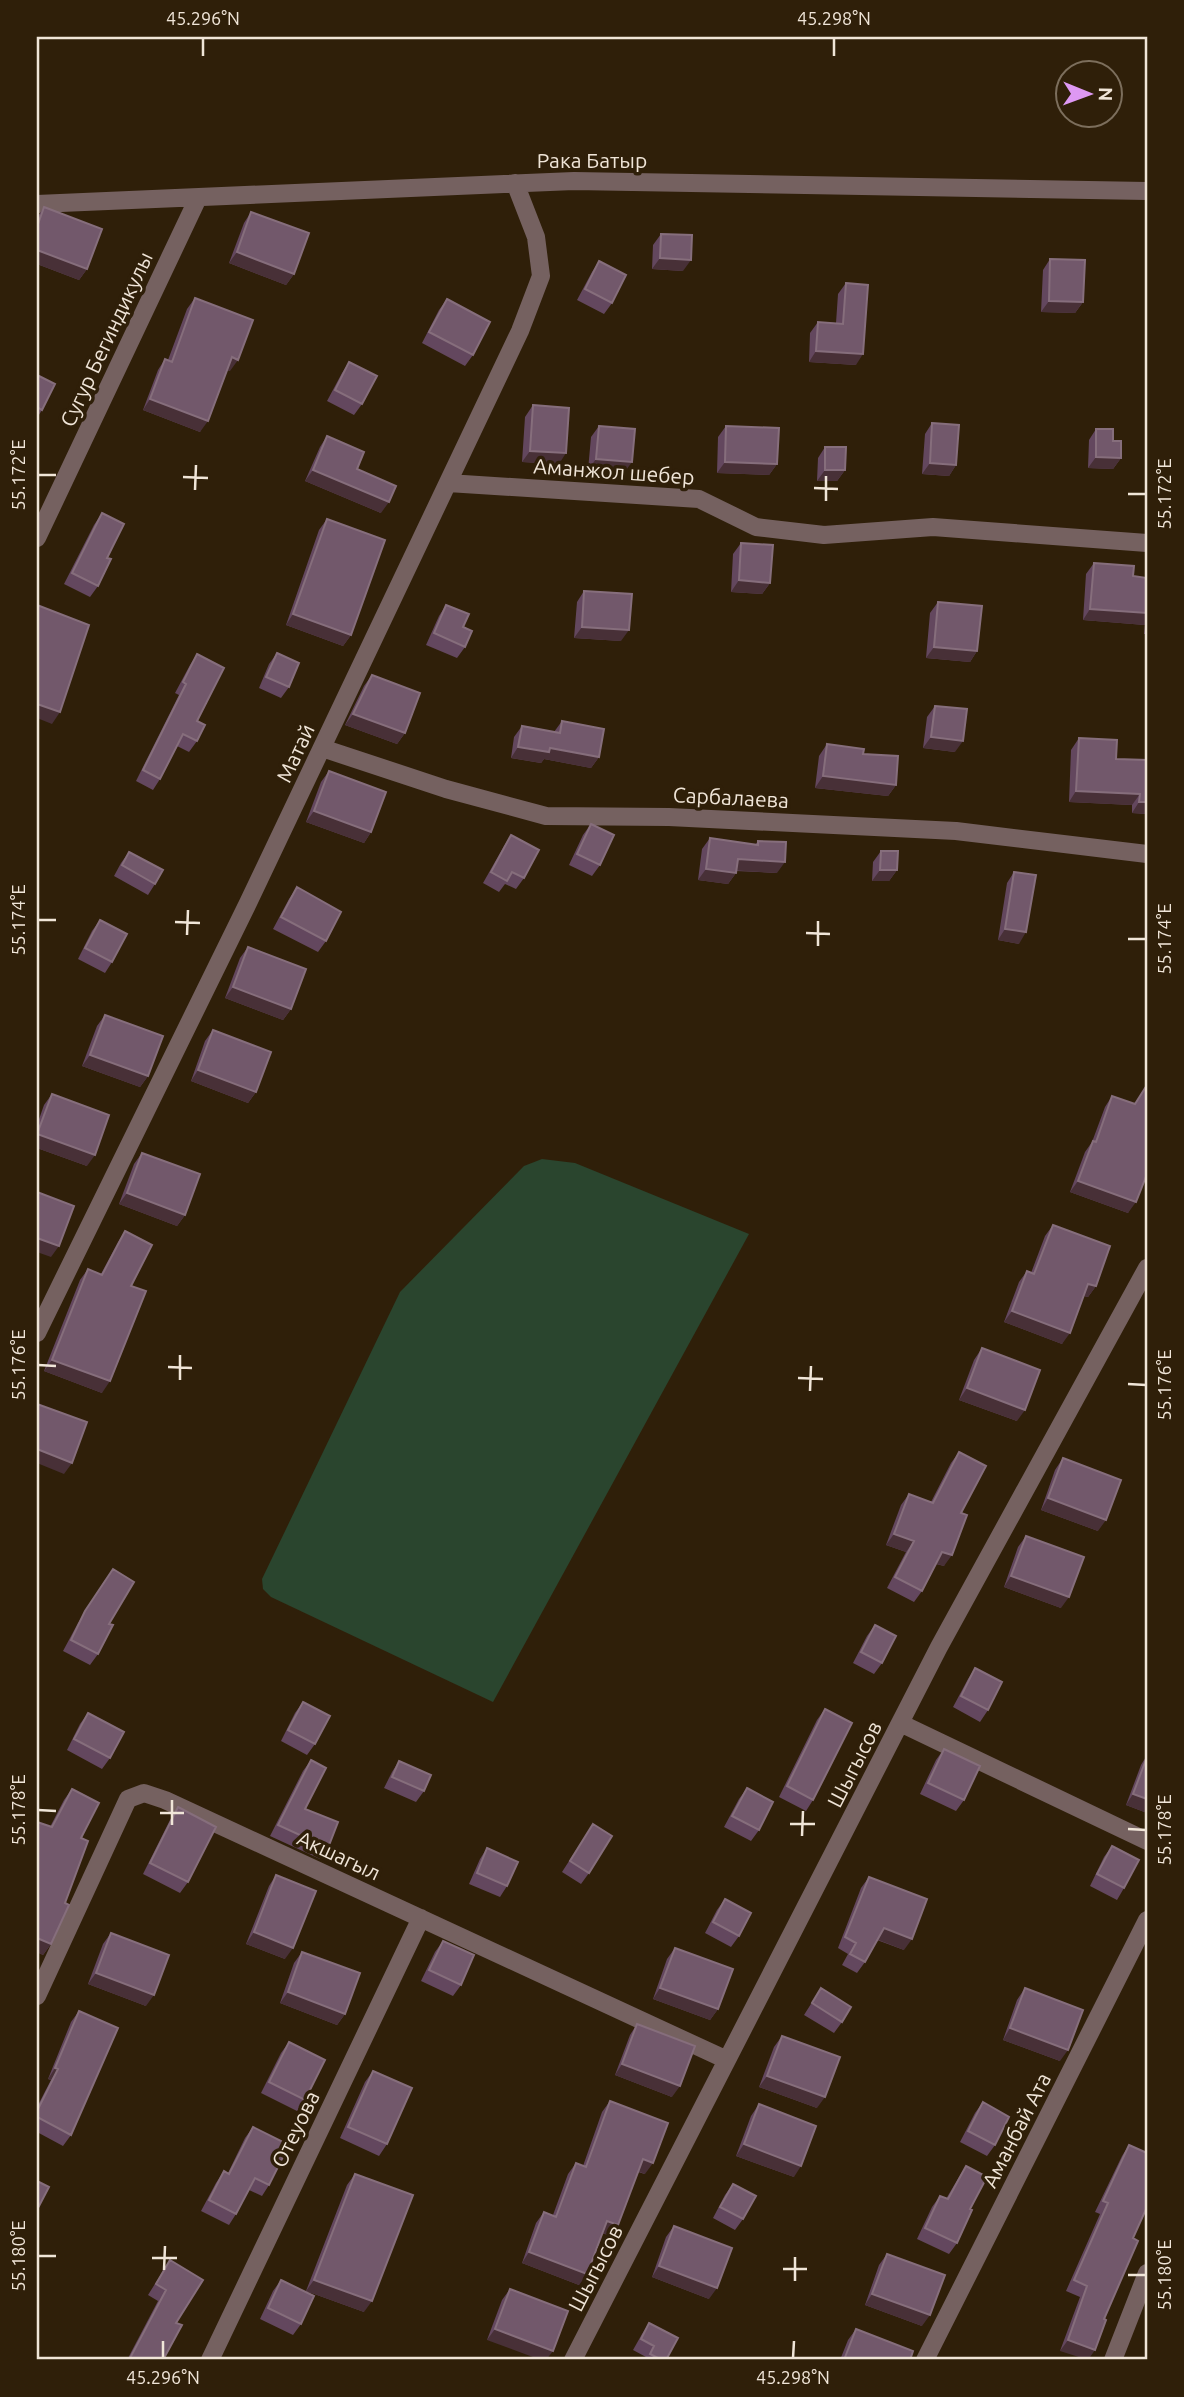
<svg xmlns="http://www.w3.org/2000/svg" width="1184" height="2397" font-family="Ubuntu,sans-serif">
<rect width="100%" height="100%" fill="#2f1f09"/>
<path fill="#2a452e" d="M542 1159 575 1163 749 1234 493 1702 271 1597 263 1589 262 1579 400 1292 524 1166Z"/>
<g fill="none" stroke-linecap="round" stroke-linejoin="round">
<path stroke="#756160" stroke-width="18" d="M37 204 574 181 1147 191
M448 483 699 499 756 527 824 535 933 527 1147 543
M37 538 198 198
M322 748 446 789 546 816 669 817 956 831 1147 854
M37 1333 248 903 520 331 541 276 536 237 515 183
M900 1723 1147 1841
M37 1996 128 1799 144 1793 165 1800 727 2060
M210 2360 421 1918
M573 2360 939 1647 1147 1268
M925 2360 1147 1920
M1113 2360 1147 2273"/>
</g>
<path fill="#63475e" d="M44 207 87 269 79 280 37 264V218Z
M251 212 294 274 286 285 229 263 244 223Z
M661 234 683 271 652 269 653 245Z
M1050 259 1083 302 1075 313 1041 312 1043 270Z
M599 261 612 303 604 314 577 300 592 272Z
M846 283 856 365 809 362 810 333 818 322 836 323 838 294Z
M195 298 230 371 227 370 200 432 143 410 158 370 165 359 168 360 187 309Z
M447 299 473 355 465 366 422 343 439 310Z
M349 362 362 404 354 415 327 401 342 373Z
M37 375 42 410 37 418Z
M533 405 559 464 522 462 525 417Z
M932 423 956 465 949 476 922 474 925 434Z
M599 426 624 473 588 470 591 437Z
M726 426 777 464 769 475 717 473 718 437Z
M1096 429 1113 441 1121 458 1113 469 1088 468 1089 440Z
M327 436 357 469 381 513 305 481 320 447Z
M825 447 845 470 837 481H817L818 458Z
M102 513 107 558 98 586 90 597 64 584 94 525Z
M327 519 351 635 343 646 286 625 319 530Z
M741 543 770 583 762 594 731 592 733 554Z
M1094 563 1133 576 1147 578V634H1144L1145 625 1083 620 1086 574Z
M584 591 621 641 574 638 577 602Z
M938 602 977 651 970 662 926 658 930 613Z
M446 605 463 627 465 647 457 658 426 645 439 616Z
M277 653 289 687 281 698 259 688 269 664Z
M197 654V741L189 752 177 746 160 779 153 790 136 781 179 695 175 693 190 665Z
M372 675 405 733 397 744 345 725 364 686Z
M935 706 955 752 923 748 927 717Z
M562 721 599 757 591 768 544 759 541 763 511 758 514 737 522 726 554 732Z
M1079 738 1116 759 1147 760V814L1132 813V805L1069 802 1071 750Z
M827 744 863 754 896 785 888 796 815 788 819 756Z
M329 771 371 832 364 843 306 822 321 782Z
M591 824 600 865 592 876 569 865 583 835Z
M511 835 524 878 516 889 505 884 499 892 483 883 504 846Z
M710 838 755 845 758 841 777 873 736 871V873L728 884 698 880 702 849Z
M881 851 897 870 889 881H872L873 862Z
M129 852 155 884 148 895 114 876 121 863Z
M1014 872 1019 944 998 940 1007 883Z
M297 887 326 941 318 952 273 929 289 899Z
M100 920 112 962 105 973 78 959 92 931Z
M248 947 291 1009 283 1020 225 998 240 958Z
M105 1015 148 1076 140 1087 82 1066 97 1026Z
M213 1030 256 1092 248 1103 191 1081 205 1041Z
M1147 1084V1174L1128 1213 1070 1192 1085 1152 1092 1142 1105 1107 1112 1096 1135 1104Z
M52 1094 87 1166 37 1148V1125L44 1105Z
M142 1153 185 1215 177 1226 119 1204 134 1164Z
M1053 1225 1096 1286 1088 1297 1084 1296 1062 1344 1004 1322 1019 1282 1027 1271 1031 1273 1045 1236Z
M125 1231 102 1393 44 1371 80 1280 88 1269 101 1274 118 1242Z
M982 1348 1017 1421 959 1400 974 1360Z
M959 1452 961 1513 944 1566 936 1564 922 1591 914 1602 887 1588 906 1552 886 1545 901 1505 909 1494 931 1502 951 1463Z
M1063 1458 1098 1531 1041 1510 1055 1470Z
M1026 1536 1061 1608 1004 1587 1018 1547Z
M105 1580 109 1624 98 1654 90 1665 63 1651 78 1623Z
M875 1625 882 1663 874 1674 853 1663 867 1636Z
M975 1668 988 1710 980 1722 953 1707 968 1679Z
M303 1702 315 1744 307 1755 281 1741 295 1713Z
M825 1709 813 1800 806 1811 779 1797 817 1720Z
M88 1713 110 1758 102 1769 67 1750 80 1724Z
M944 1749 964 1800 956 1811 920 1794 936 1760Z
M1147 1755V1813L1126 1805 1141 1765Z
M311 1760 305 1809 328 1848 320 1859 270 1836 303 1771Z
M399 1761 424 1791 416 1802 384 1788 392 1772Z
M747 1788 759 1830 751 1841 724 1827 739 1799Z
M72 1789 81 1838 65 1903 51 1944 43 1955 37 1952V1822L50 1827 64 1800Z
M178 1807 188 1882 180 1893 143 1874 171 1818Z
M593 1824 589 1873 581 1884 562 1872Z
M1112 1846 1124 1888 1117 1900 1090 1886 1104 1857Z
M487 1848 507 1886 500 1897 469 1884 480 1859Z
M276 1875 285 1959 246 1944 269 1886Z
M869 1877 904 1950 877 1940 865 1962 857 1973 842 1965 848 1954 838 1948 861 1888Z
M725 1899 739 1936 731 1947 705 1933 717 1910Z
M111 1933 146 2006 88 1984 103 1944Z
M443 1941 461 1985 453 1996 421 1981 435 1952Z
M675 1948 718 2009 710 2020 653 1999 667 1959Z
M302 1952 345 2014 337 2025 280 2003 294 1963Z
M821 1988 842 2022 834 2033 804 2015Z
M1025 1988 1060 2061 1003 2040 1017 2000Z
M79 2011 71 2135 63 2146 37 2132V2107L51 2080 48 2079 71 2022Z
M637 2024 672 2097 615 2075 630 2035Z
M782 2036 817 2108 759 2087 774 2047Z
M289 2042 305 2100 297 2111 261 2093 281 2053Z
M373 2071 387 2144 379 2156 340 2138 365 2082Z
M610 2101 645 2174 638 2172 618 2225 611 2236 602 2233 579 2285 522 2263 536 2223 544 2212 553 2215 568 2174 576 2163 583 2166 602 2112Z
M983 2102 995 2145 987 2156 960 2142 975 2113Z
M759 2104 794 2177 736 2156 751 2116Z
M253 2127 269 2185 262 2196 249 2190 236 2214 229 2225 201 2211 216 2183 224 2171 228 2173 245 2138Z
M1129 2145 1133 2238 1104 2319 1060 2351 1080 2297 1066 2291 1100 2214 1095 2212 1122 2156Z
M966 2166 970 2209 957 2243 949 2254 917 2239 932 2207 940 2196 946 2199 959 2177Z
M355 2174 364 2312 306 2291 347 2185Z
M733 2184 743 2219 735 2230 713 2218 725 2195Z
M674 2226 709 2299 652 2277 666 2237Z
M887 2254 922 2326 865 2305 879 2265Z
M170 2260 176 2323 163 2360H127L158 2301 148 2295Z
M281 2280 301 2324 293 2335 260 2319 273 2291Z
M510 2289 568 2311 487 2340 502 2300Z
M649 2323 666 2360H645L646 2357 633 2350 642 2334Z
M856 2329 910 2360H840L848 2340Z"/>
<path fill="#483037" d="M37 250 87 269 79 280 37 264Z
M237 252 294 274 286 285 229 263Z
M660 258 691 260 683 271 652 269Z
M1049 301 1083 302 1075 313 1041 312Z
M816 351 863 354 856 365 809 362Z
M232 357 238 360 230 371 224 369Z
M150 399 208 421 200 432 143 410Z
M530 451 566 453 559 464 522 462Z
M1096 457 1121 458 1113 469 1088 468Z
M596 459 632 462 624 473 588 470Z
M725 462 777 464 769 475 717 473Z
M930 463 956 465 949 476 922 474Z
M313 470 389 502 381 513 305 481Z
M825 470H845L837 481H817Z
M739 580 770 583 762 594 731 592Z
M1090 609 1147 613V621L1145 625 1083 620Z
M293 614 351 635 343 646 286 625Z
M582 627 629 630 621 641 574 638Z
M934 647 977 651 970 662 926 658Z
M37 704 60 712 52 724 37 718Z
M353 714 405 733 397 744 345 725Z
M931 737 963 741 955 752 923 748Z
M518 747 550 748 599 757 591 768 544 759 541 763 511 758Z
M823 776 896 785 888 796 815 788Z
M1076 791 1140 794 1132 805 1069 802Z
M1139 802H1147V814L1132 813Z
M314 811 371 832 364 843 306 822Z
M738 859 785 862 777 873 730 870Z
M706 869 736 873 728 884 698 880Z
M880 870H897L889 881H872Z
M1005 929 1026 932 1019 944 998 940Z
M233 987 291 1009 283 1020 225 998Z
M90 1055 148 1076 140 1087 82 1066Z
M198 1070 256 1092 248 1103 191 1081Z
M37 1134 95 1155 87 1166 37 1148Z
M1078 1181 1136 1202 1128 1213 1070 1192Z
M127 1193 185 1215 177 1226 119 1204Z
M37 1238 59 1246 51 1257 37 1252Z
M1088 1284 1096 1286 1088 1297 1080 1295Z
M1012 1311 1070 1333 1062 1344 1004 1322Z
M52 1360 110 1381 102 1393 44 1371Z
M967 1388 1025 1410 1017 1421 959 1400Z
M37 1449 72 1463 64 1474 37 1463Z
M1048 1498 1106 1520 1098 1531 1041 1510Z
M894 1534 914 1541 906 1552 886 1545Z
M942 1552 952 1555 944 1566 934 1563Z
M1011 1576 1069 1597 1061 1608 1004 1587Z
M1133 1794 1147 1799V1813L1126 1805Z
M884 1928 912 1939 904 1950 876 1939Z
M254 1932 293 1948 285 1959 246 1944Z
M37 1938 51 1944 43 1955 37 1952Z
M96 1973 154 1995 146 2006 88 1984Z
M660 1988 718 2009 710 2020 653 1999Z
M288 1992 345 2014 337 2025 280 2003Z
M1010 2028 1068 2050 1060 2061 1003 2040Z
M622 2064 680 2086 672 2097 615 2075Z
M55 2068 58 2069 51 2080 48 2079Z
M767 2076 825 2097 817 2108 759 2087Z
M744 2144 801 2166 794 2177 736 2156Z
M643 2159 653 2163 645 2174 635 2170Z
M607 2221 618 2225 611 2236 599 2232Z
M529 2252 587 2274 579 2285 522 2263Z
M659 2266 717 2288 709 2299 652 2277Z
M314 2280 372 2301 364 2312 306 2291Z
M872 2294 930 2315 922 2326 865 2305Z
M495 2329 553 2351 546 2360H541L487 2340Z
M1068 2340 1095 2350 1088 2360 1060 2351Z"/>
<path fill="#72586b" stroke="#866e7c" stroke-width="2" d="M44 207 102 229 87 269 37 250V227Z
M251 212 309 233 294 274 237 252Z
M661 234 692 235 691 260 660 258Z
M1050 259 1085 260 1083 302 1049 301Z
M599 261 626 275 612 303 585 289Z
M846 283 868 285 863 354 816 351 818 322 843 324Z
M195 298 253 320 238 360 232 357 208 421 150 399 165 359 172 362Z
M447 299 490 322 473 355 429 332Z
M349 362 377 376 362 404 335 390Z
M37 375 55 384 42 410 37 407Z
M533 405 569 408 566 453 530 451Z
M932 423 959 425 956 465 930 463Z
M599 426 635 429 632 462 596 459Z
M726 426 779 428 777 464 725 462Z
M1096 429H1113V441H1121V458L1096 457Z
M327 436 364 452 357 469 396 486 389 502 313 470Z
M825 447H846L845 470H825Z
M102 513 124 524 107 558 111 559 98 586 72 573Z
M327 519 385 540 351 635 293 614Z
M741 543 773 545 770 583 739 580Z
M1094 563 1134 566 1133 576 1147 578V613L1090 609Z
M584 591 632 594 629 630 582 627Z
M938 602 982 606 977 651 934 647Z
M37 605 89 625 60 712 37 704Z
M446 605 469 614 463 627 472 631 465 647 434 633Z
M277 653 299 663 289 687 266 677Z
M197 654 224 668 197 721 205 725 197 741 183 734 160 779 143 770 186 684 183 682Z
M372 675 420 693 405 733 353 714Z
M935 706 967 709 963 741 931 737Z
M562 721 604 729 599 757 550 748 549 752 518 747 522 726 560 733Z
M1079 738 1117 740 1116 759 1147 760V802H1139L1140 794 1076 791Z
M827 744 864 749 863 754 898 756 896 785 823 776Z
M329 771 386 792 371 832 314 811Z
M591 824 614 835 600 865 577 854Z
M511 835 539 850 524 878 512 872 507 881 491 872Z
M710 838 758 845V841L786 842 785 862 738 859 736 873 706 869Z
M881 851H898L897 870H880Z
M129 852 163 870 155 884 122 865Z
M1014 872 1036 875 1026 932 1005 929Z
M297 887 341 912 326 941 281 917Z
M100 920 127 934 112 962 85 948Z
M248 947 306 969 291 1009 233 987Z
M105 1015 163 1036 148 1076 90 1055Z
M213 1030 271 1052 256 1092 198 1070Z
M1147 1085V1174L1136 1202 1078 1181 1093 1141 1096 1142 1112 1096 1135 1104Z
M52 1094 109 1115 95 1155 37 1134Z
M142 1153 200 1174 185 1215 127 1193Z
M37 1192 74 1206 59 1246 37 1238Z
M1053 1225 1110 1246 1096 1286 1088 1284 1070 1333 1012 1311 1027 1271 1034 1274Z
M125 1231 152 1245 131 1286 146 1291 110 1381 52 1360 88 1269 102 1275Z
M982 1348 1040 1370 1025 1410 967 1388Z
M37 1404 87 1422 72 1463 37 1449Z
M959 1452 986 1466 961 1513 967 1515 952 1555 942 1552 922 1591 895 1577 914 1541 894 1534 909 1494 933 1503Z
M1063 1458 1121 1480 1106 1520 1048 1498Z
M1026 1536 1084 1557 1069 1597 1011 1576Z
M113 1569 134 1582 109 1624 113 1625 98 1654 71 1640 85 1611Z
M875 1625 896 1636 882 1663 861 1652Z
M975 1668 1002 1682 988 1710 961 1696Z
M303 1702 330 1716 315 1744 288 1730Z
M825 1709 852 1723 813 1800 787 1786Z
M88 1713 124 1732 110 1758 74 1739Z
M944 1749 980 1766 964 1800 928 1783Z
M1147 1757V1799L1133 1794Z
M311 1760 326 1768 305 1809 338 1822 328 1848 278 1825Z
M399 1761 431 1775 424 1791 392 1777Z
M747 1788 773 1802 759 1830 732 1816Z
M72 1789 99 1803 81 1838 88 1841 65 1903 69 1905 51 1944 37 1938V1822L52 1827Z
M178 1807 216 1827 188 1882 150 1863Z
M593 1824 612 1836 589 1873 570 1861Z
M1112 1846 1139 1860 1124 1888 1097 1874Z
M487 1848 518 1862 507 1886 477 1873Z
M276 1875 316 1891 293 1948 254 1932Z
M869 1877 927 1899 912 1939 884 1928 865 1962 850 1954 856 1943 845 1937Z
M725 1899 751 1913 739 1936 713 1922Z
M111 1933 169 1955 154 1995 96 1973Z
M443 1941 474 1955 461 1985 429 1970Z
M675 1948 733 1969 718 2009 660 1988Z
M302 1952 360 1973 345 2014 288 1992Z
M821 1988 851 2007 842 2022 812 2003Z
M1025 1988 1083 2010 1068 2050 1010 2028Z
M79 2011 118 2028 71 2135 37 2117V2111L58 2069 55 2068Z
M637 2024 695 2046 680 2086 622 2064Z
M782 2036 840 2057 825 2097 767 2076Z
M289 2042 325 2060 305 2100 269 2082Z
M373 2071 412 2088 387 2144 348 2127Z
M610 2101 668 2123 653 2163 643 2159 618 2225 607 2221 587 2274 529 2252 544 2212 556 2217 576 2163 586 2167Z
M983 2102 1009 2117 995 2145 968 2131Z
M759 2104 816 2126 801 2166 744 2144Z
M253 2127 289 2145 269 2185 255 2178 236 2214 209 2200 224 2171 229 2174Z
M1129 2145 1147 2153V2207L1133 2238 1138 2241 1104 2319 1106 2320 1095 2350 1068 2340 1087 2286 1074 2280 1108 2203 1103 2201Z
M966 2166 987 2177 970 2209 972 2210 957 2243 925 2228 940 2196 948 2199Z
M355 2174 413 2195 372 2301 314 2280Z
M37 2181 49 2187 39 2206 37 2204Z
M733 2184 756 2196 743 2219 720 2207Z
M674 2226 732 2248 717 2288 659 2266Z
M887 2254 945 2275 930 2315 872 2294Z
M170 2260 203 2280 176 2323 182 2325 163 2360H129L166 2290 156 2284Z
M281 2280 314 2296 301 2324 268 2308Z
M510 2289 568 2311 553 2351 495 2329Z
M649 2323 678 2338 666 2360H662L650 2354 654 2346 641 2339Z
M856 2329 913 2351 910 2360H844Z"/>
<path fill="none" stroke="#f0e5d8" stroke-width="2.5" d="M203 56V38M834 56V38M38 475H56M183 477 208 478M814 488 838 489M195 490 196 465M1128 494H1146M826 501V476M38 920H56M175 922 200 923M806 933 830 934M187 935 188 910M1128 939H1146M818 946V921M38 1365 56 1366M168 1367 192 1368M798 1378 823 1379M180 1380V1355M1128 1384 1146 1385M810 1391 811 1366M38 1810 56 1811M160 1813H184M790 1824H815M172 1825V1800M1128 1829 1146 1830M802 1836 803 1811M38 2256H56M152 2258H177M783 2269H807M164 2270 165 2246M1128 2275H1146M795 2281V2257M163 2358V2341M793 2358 794 2341"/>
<g text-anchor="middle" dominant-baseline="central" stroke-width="7" stroke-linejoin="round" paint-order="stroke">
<g font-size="21" fill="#f0e5d8" stroke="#2f1f09">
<text x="592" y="160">Рака Батыр</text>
<text transform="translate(106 339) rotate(-65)">Сугур Бегиндикулы</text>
<text transform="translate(614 471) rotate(4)">Аманжол шебер</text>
<text transform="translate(295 753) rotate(-65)">Матай</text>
<text transform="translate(731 797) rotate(3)">Сарбалаева</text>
<text transform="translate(854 1764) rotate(-63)">Шыгысов</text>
<text transform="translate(339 1855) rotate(25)">Акшагыл</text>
<text transform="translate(295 2129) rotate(-64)">Отеуова</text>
<text transform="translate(1016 2130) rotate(-63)">Аманбай Ата</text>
<text transform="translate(595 2268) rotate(-63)">Шыгысов</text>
</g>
</g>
<rect width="1184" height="2397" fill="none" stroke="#2f1f09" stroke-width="77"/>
<g transform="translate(1089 94) rotate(91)"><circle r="33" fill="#2f1f09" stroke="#7c6e5c" stroke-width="2"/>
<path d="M0-5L12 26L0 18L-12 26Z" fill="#de98f3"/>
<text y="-10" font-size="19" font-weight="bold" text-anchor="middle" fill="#f0e5d8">N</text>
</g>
<rect x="38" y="38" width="1108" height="2320" fill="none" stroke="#f0e5d8" stroke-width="2.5"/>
<g font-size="18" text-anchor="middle" fill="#f0e5d8">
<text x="203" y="25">45.296°N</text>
<text x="834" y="25">45.298°N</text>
<text transform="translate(19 475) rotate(-90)" y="6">55.172°E</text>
<text transform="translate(1165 494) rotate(-90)" y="6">55.172°E</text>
<text transform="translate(19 920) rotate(-90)" y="6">55.174°E</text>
<text transform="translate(1165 939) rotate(-90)" y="6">55.174°E</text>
<text transform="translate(19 1365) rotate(-90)" y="6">55.176°E</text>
<text transform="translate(1165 1385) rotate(-90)" y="6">55.176°E</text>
<text transform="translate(19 1810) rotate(-90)" y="6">55.178°E</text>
<text transform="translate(1165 1830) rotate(-90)" y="6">55.178°E</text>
<text transform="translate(19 2256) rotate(-90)" y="6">55.180°E</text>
<text transform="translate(1165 2275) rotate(-90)" y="6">55.180°E</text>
<text x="163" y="2384">45.296°N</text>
<text x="793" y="2384">45.298°N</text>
</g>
</svg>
